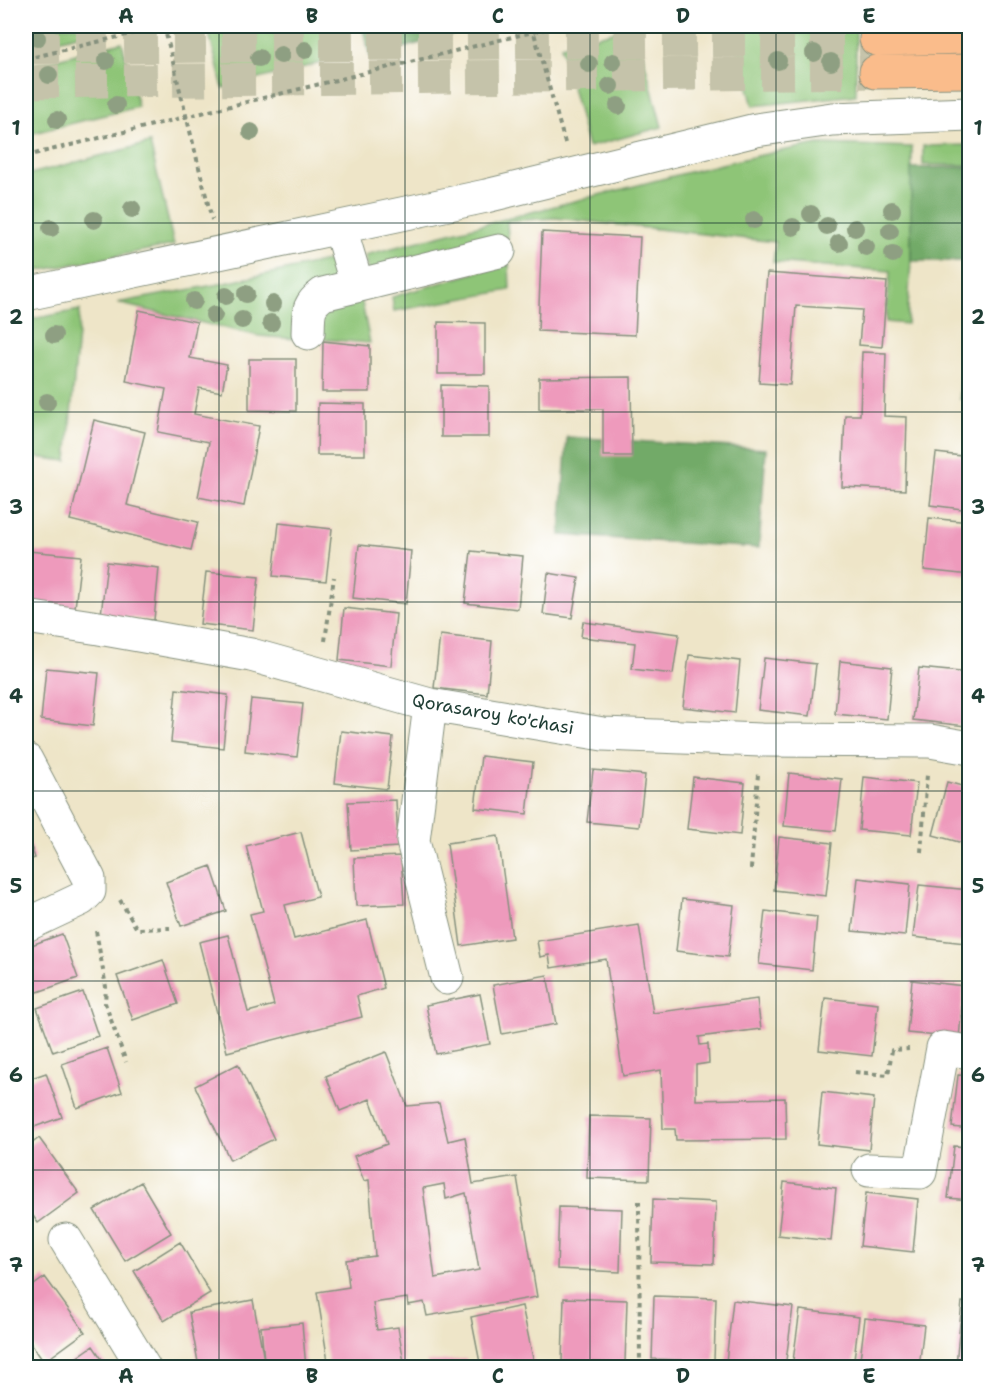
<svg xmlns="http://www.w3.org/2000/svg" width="995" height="1393" font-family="'Shantell Sans',sans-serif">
<rect width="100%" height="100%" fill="#fff"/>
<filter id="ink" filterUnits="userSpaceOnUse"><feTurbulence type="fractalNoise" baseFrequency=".0167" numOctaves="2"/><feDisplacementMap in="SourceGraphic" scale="12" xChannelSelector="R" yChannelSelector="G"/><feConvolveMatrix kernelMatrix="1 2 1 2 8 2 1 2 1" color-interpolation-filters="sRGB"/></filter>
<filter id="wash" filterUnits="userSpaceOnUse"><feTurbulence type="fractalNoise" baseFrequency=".008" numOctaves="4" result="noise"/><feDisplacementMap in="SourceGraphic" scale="24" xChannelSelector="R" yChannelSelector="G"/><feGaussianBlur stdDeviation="1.35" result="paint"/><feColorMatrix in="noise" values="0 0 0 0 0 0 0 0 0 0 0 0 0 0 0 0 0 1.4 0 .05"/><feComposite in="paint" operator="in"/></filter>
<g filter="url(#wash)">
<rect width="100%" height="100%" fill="#eee5c8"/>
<path fill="#8ec577" stroke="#568156" stroke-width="1.5" d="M26 26H113L26 48Z
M207 26H341L348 56 223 88Z
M635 26 662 127 588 147 561 46Z
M731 26H856V95L753 106Z
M122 42 138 107 29 134 26 123V67Z
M150 143 174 245 26 273V175Z
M819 144 912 147 911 261 907 324 886 322 890 271 773 262 776 242 556 218 507 221 508 238 369 271 365 255C451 233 537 210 623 189 688 172 753 155 819 144Z
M969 145V165H923V146Z
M331 260 337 277 296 339 259 336 117 303 225 283Z
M509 263 510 290 394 311 392 297Z
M361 298 370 343 320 339 321 311Z
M80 310 67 461 26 456V320Z"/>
<path fill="#72aa68" stroke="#48744e" stroke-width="1.5" d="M362 26H482L370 57Z
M969 167H970L969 401 960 399 965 261H911V168Z
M567 437 766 449 759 548 560 535Z"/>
<g id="blocks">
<path fill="#ee9abc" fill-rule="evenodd" d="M542 232 640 237 635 335 538 331Z
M767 273 887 282 882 347 859 345 862 310 796 306 790 385 759 383Z
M139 310 197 322 190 358 227 365 222 392 199 388 194 414 259 426 244 506 198 497 209 442 158 432 166 389 126 381Z
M438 322 485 323V374H438Z
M323 341 370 346V392H322Z
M862 352 886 353 884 416 907 417 905 490 842 487 845 415H860Z
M249 359H296V411L249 410Z
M631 377 632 456H603V409H539V378Z
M441 385 489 386V437H441Z
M318 403 365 404V455H317Z
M94 420 145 432 127 505 198 522 191 550 70 520Z
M936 453 970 457V510L930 505Z
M929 518 970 522V575L924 570Z
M279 523 332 529 326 581 273 576Z
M359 545 411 551 406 604 353 598Z
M28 551 81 556 75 608 26 603V573Z
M471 551 523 556 518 609 465 603Z
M107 562 159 568 154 620 101 615Z
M206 572 259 577 253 630 200 624Z
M548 573 579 578 572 618 543 614Z
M344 608 396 614 391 666 339 660Z
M583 622 679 634 673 674 632 669 635 643 581 637Z
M440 635 492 641 487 694 434 688Z
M689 655 740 661 735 713 683 707Z
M764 658 816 664 810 716 758 710Z
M840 661 892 667 887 719 835 714Z
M46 668 99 673 93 726 41 720Z
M919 668 970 673V689L966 726 913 720Z
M176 689 228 695 223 748 171 742Z
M251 699 303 704 297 757 245 751Z
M341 731 393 737 387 789 335 783Z
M481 756 533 762 527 814 475 808Z
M593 770 645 775 639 827 587 822Z
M789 773 842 779 836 831 784 826Z
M693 777 745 783 740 835 687 829Z
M864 777 917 783 911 835 859 830Z
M947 782 970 788V845L933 835Z
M396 800 398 847 351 850 348 802Z
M26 832 35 858 26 861Z
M301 832 318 897 285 905 294 939 367 920 384 988 357 996 362 1017 227 1052 199 942 228 935 248 1012 274 1005 250 914 263 911 246 846Z
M498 836 512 938 461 946 447 843Z
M779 837 832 843 826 896 774 890Z
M401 856 404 904 356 906 354 858Z
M211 866 226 911 181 926 166 882Z
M858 878 910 884 905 936 852 931Z
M919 885 970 890V904L965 943 913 937Z
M682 899 734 905 728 957 676 951Z
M765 911 817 917 812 970 759 964Z
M639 925 653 1013 757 999 761 1029 699 1037 700 1045 708 1044 709 1063 696 1065V1100L785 1098 786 1139 676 1140 675 1129H663L661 1070 623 1076 606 959 551 968 549 955 540 957 537 941Z
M62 934 78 978 32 994 26 974V947Z
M163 960 178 1004 133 1020 117 976Z
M547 975 556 1024 502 1034 493 985Z
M912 980 964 986 959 1038 907 1033Z
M83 992 98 1036 53 1052 37 1008Z
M480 994 490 1044 436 1054 426 1005Z
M825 998 878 1004 872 1056 819 1050Z
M107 1048 122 1092 77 1108 62 1064Z
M386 1052 407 1106 439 1103 448 1141 465 1137 473 1184 517 1177 537 1297 427 1316 424 1302 408 1305 407 1298 373 1303 377 1330 398 1327 405 1368H329L317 1292 349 1287 346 1260 375 1256 369 1180 364 1181 354 1156 387 1144 370 1099 340 1111 326 1076ZM444 1184 446 1199 466 1193 479 1270 435 1278 423 1188Z
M238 1064 274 1139 230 1160 195 1086Z
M46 1073 62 1117 26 1130V1080Z
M958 1075 970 1076V1129L952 1127Z
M822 1092 874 1098 869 1150 817 1144Z
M589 1116 651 1118 649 1180 587 1178Z
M39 1138 79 1193 38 1223 26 1206V1148Z
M954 1146 970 1147V1200L948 1198Z
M141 1182 171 1233 125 1261 94 1210Z
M784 1182 836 1188 831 1241 778 1235Z
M866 1193 918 1199 913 1252 860 1246Z
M653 1199 716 1202 714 1264 651 1262Z
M559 1207 622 1209 620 1272 557 1269Z
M180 1242 210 1293 164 1321 134 1271Z
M45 1277 85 1332 44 1362 26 1337V1291Z
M654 1296 716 1298 714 1361 652 1359Z
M564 1298 627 1300 625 1363 562 1361Z
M253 1300 264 1360 261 1327 302 1323 306 1368H265V1362L236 1368H199L189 1312Z
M733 1300 793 1307 785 1368H774L726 1362Z
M962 1302 970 1303V1367L956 1365Z
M522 1306 535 1368H481L471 1317Z
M800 1310 859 1317 853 1368H792Z
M865 1318 924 1325 919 1368H859Z
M93 1346 108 1368H62Z
M466 1359 467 1368H428L427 1362Z"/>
</g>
</g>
<g filter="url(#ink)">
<use href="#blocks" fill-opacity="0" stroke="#86917e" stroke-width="1.5"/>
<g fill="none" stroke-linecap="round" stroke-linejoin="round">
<path stroke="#c5c3aa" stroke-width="33" stroke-dasharray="33 16" stroke-linecap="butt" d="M26 48 876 39
M26 82 876 72"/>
<g stroke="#86917e" stroke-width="35">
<path id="minor" d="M340 228 357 285
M26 294 486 196 756 130 832 119 970 114
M308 333C309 314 306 306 323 294L499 251
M26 617 99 628 251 655 430 705 603 734 761 740 930 741 970 748
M430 705 413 841 447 978
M26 760 89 879V891L81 899 26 925
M869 1170 920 1172 943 1048 970 1052
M66 1240 144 1368"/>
</g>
<g stroke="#86917e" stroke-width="35">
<path id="major" d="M876 39 970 37
M876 72 970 71"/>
</g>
<path stroke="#86917e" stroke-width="4" stroke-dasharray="4.5 4.5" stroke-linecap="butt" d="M164 26 212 220
M532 26 565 143
M26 59 164 26
M26 156 557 26
M325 641 334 577
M921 852 927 775
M751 869 758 774
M120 900 137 929 170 928
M96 931 106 987 105 1003 126 1062
M855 1072 888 1075 892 1050 909 1049
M639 1201 640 1368"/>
<use href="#minor" stroke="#fff" stroke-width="33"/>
<use href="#major" stroke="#fabc8b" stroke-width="33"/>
</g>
<g fill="#8e9f82">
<circle cx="37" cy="38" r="9"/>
<circle cx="305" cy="50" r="9"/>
<circle cx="814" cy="53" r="9"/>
<circle cx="281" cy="55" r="9"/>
<circle cx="259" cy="58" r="9"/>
<circle cx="106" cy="61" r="9"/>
<circle cx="778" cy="61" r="9"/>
<circle cx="613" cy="62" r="9"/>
<circle cx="831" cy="62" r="9"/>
<circle cx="589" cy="64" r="9"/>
<circle cx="49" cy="75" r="9"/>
<circle cx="610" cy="86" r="9"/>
<circle cx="116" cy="105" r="9"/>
<circle cx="618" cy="106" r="9"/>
<circle cx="57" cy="120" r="9"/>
<circle cx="251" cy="132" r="9"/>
<circle cx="132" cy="209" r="9"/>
<circle cx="892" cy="210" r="9"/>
<circle cx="811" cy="214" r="9"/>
<circle cx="94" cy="220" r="9"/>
<circle cx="754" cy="220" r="9"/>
<circle cx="827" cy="226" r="9"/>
<circle cx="793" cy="227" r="9"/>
<circle cx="51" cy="228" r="9"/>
<circle cx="855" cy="228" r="9"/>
<circle cx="890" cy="231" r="9"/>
<circle cx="839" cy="243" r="9"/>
<circle cx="866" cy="247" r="9"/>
<circle cx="893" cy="254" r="9"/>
<circle cx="246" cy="294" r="9"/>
<circle cx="226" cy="296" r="9"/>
<circle cx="194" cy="301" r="9"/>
<circle cx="273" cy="304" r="9"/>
<circle cx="214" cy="315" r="9"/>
<circle cx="242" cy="320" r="9"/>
<circle cx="271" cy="323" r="9"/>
<circle cx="54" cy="335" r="9"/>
<circle cx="47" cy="402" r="9"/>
</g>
</g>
<path fill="none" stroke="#1f3d34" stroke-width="1.5" stroke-opacity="0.55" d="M219 26V1368M405 26V1368M590 26V1368M776 26V1368M26 223H970M26 412H970M26 602H970M26 791H970M26 981H970M26 1170H970"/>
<g text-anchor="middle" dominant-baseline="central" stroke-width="6" stroke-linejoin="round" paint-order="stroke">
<g font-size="18" fill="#1f3d34" stroke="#fff">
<text transform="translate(493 714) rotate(10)">Qorasaroy ko'chasi</text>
</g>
</g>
<rect width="995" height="1393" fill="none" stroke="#fff" stroke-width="66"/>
<rect x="33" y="33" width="929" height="1327" fill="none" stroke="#1f3d34" stroke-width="2"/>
<g font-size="20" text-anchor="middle" font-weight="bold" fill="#1f3d34">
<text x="126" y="23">A</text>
<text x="312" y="23">B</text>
<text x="498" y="23">C</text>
<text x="683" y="23">D</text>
<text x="869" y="23">E</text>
<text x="16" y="135">1</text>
<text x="978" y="135">1</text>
<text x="16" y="324">2</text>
<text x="978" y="324">2</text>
<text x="16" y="514">3</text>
<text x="978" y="514">3</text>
<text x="16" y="703">4</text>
<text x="978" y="703">4</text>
<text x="16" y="893">5</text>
<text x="978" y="893">5</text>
<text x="16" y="1082">6</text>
<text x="978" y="1082">6</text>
<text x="16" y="1272">7</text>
<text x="978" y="1272">7</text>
<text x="126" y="1383">A</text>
<text x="312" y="1383">B</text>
<text x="498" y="1383">C</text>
<text x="683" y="1383">D</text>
<text x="869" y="1383">E</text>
</g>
</svg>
